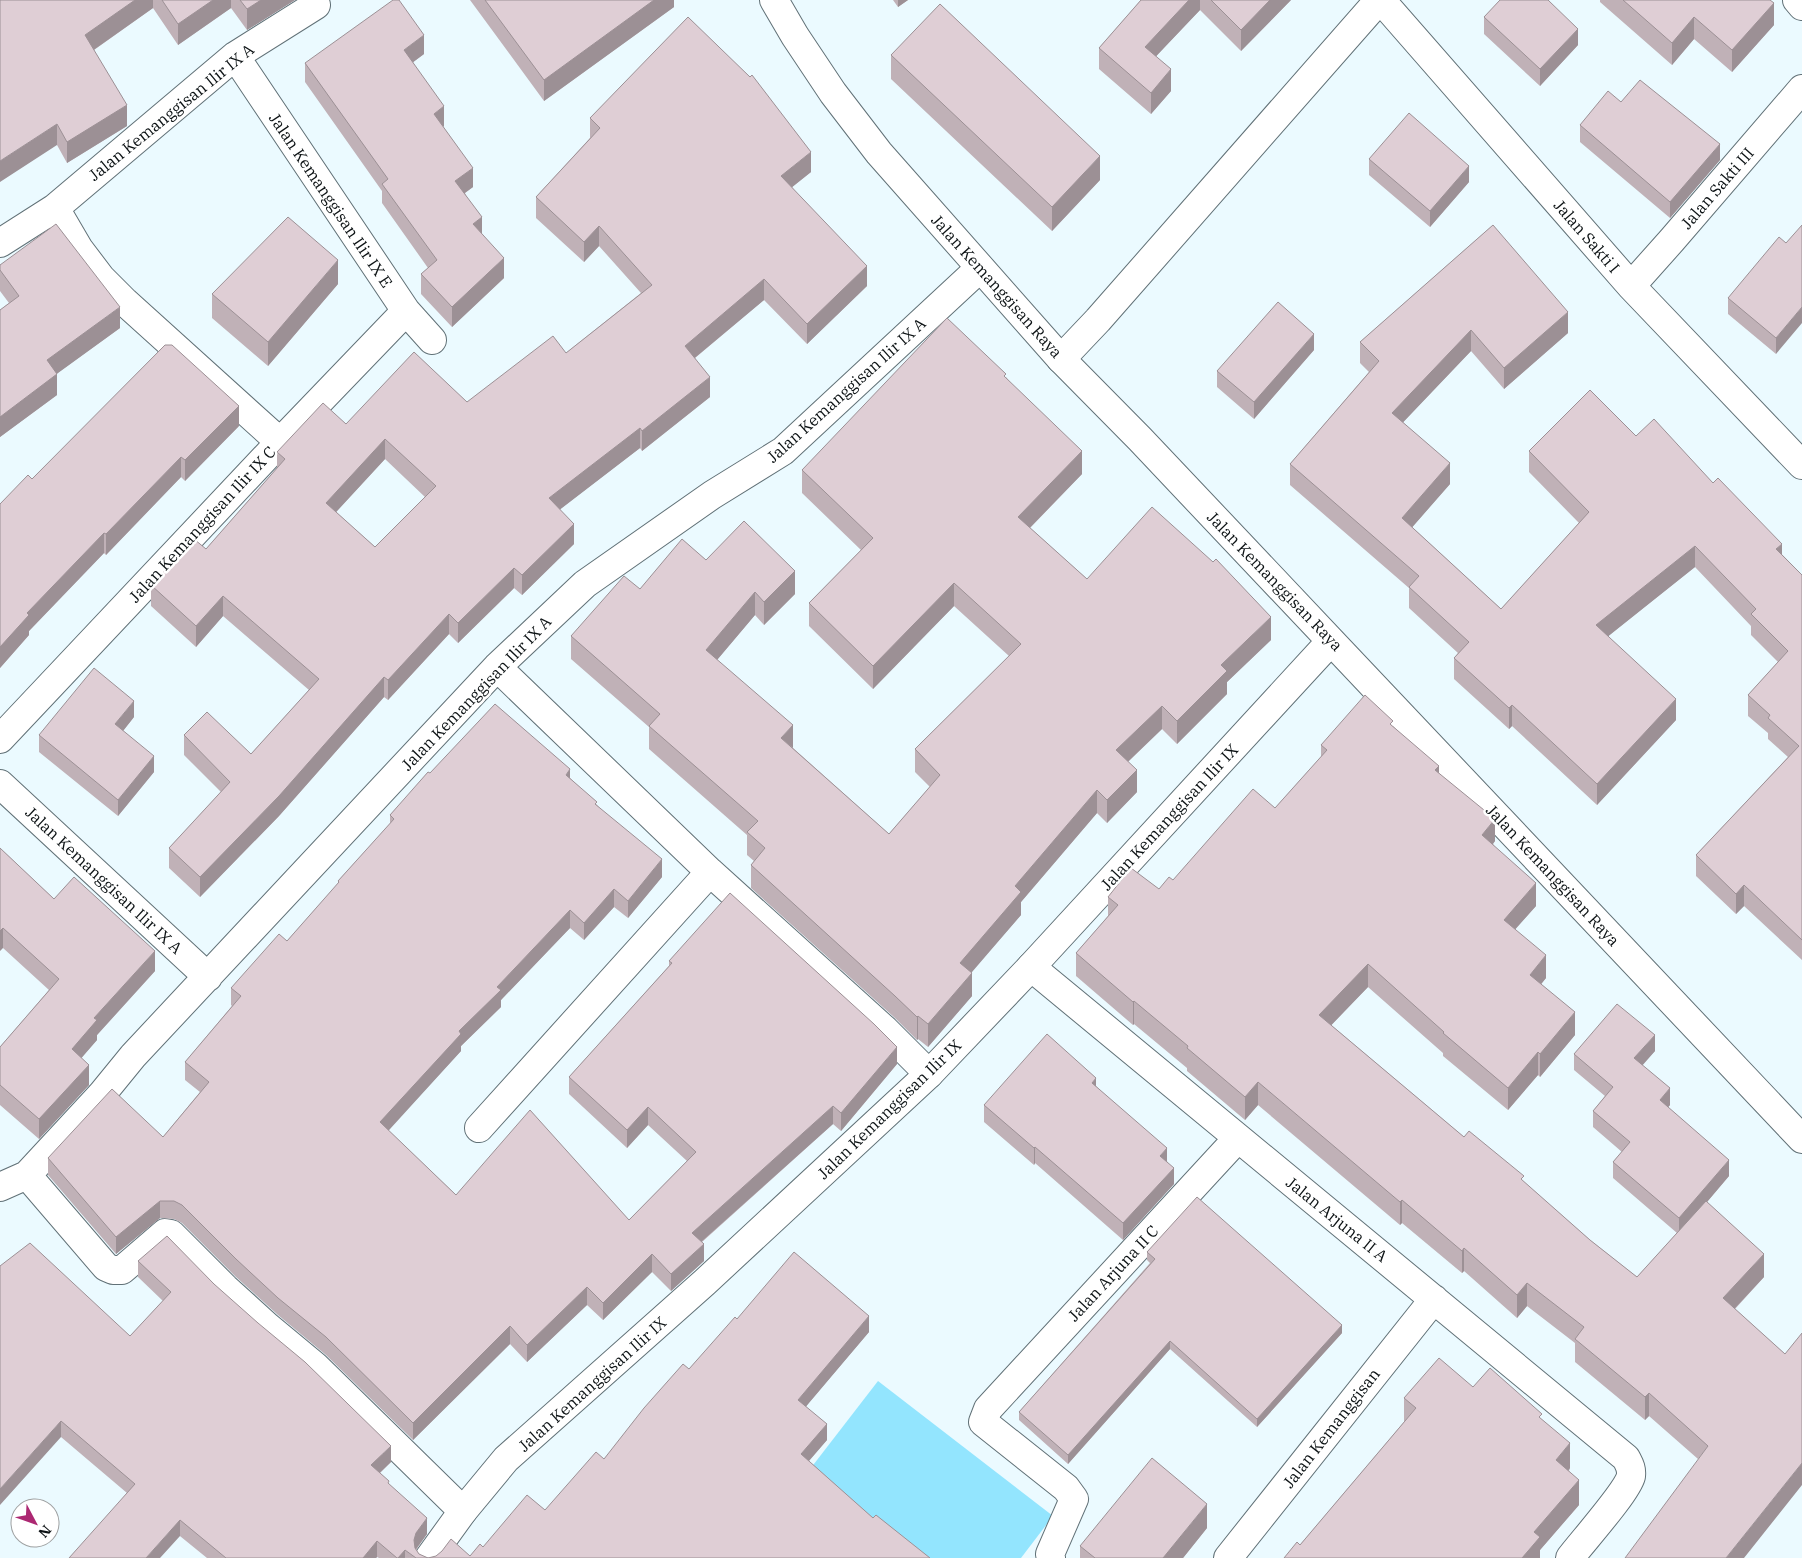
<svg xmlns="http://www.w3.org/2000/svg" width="1802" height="1558" font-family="'IBM Plex Serif',serif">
<rect width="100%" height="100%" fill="#ebfaff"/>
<path fill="#93e5fe" d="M878 1381 1053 1516 1021 1558H917L807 1473Z"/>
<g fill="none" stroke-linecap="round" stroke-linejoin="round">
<g stroke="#617177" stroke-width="30">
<path id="minor" d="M1381 0 1631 286 1802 465
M1797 0 1802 6
M235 56 406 311 432 340
M55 208 79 249 101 278 125 302 280 442
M0 243 55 208 235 56 316 5
M1631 286 1672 240 1802 89
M1061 359 1098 320 1379 0
M497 667 710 872 885 1030 929 1074
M0 739 280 442 406 311
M0 784 208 977
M1031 967 1626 1458C1629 1464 1632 1468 1631 1476 1627 1492 1582 1542 1570 1558
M479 1128 710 872
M27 1175 106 1267 113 1270H122L165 1233 171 1234 225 1288 268 1327 315 1366 463 1511
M0 1187 27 1175 102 1094 133 1056 497 667 585 584 712 495 783 451 980 268
M1051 1558 1050 1554 1074 1499 1066 1488 983 1422 988 1409 1238 1138
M1228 1558 1434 1299"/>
</g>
<g stroke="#617177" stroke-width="30">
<path id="tertiary" d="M774 0 795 36 833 93 879 153 1061 359 1140 439 1331 641 1802 1139
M429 1558 463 1511 506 1459 705 1282 929 1074 1031 967 1331 641"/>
</g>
<use href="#minor" stroke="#fff" stroke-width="28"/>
<use href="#tertiary" stroke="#fff" stroke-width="28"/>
</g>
<path fill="#c0b1b7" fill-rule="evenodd" d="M0 0H295L247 30 231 8 178 45 153 8 94 50 127 126 67 163 57 145Z
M470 0H674V7L544 101Z
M893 0H908L898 7Z
M1141 0H1291L1241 51 1200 10 1156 56 1171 91 1151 114 1099 69V48Z
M1600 0H1770L1774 25 1732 72 1694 39 1672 65 1600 2Z
M1484 17 1578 45 1540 86 1484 34Z
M424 54 413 62 444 126 443 127 473 187 465 193 482 234 504 278 452 327 421 294V274L428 268 382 203V191L305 82V63Z
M891 55 1100 180 1052 231 891 79Z
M1621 102 1720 160 1670 218 1580 142V125Z
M590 118 811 172 792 187 867 286 807 344 764 300 695 358 710 397 642 451 640 448 560 509 574 544 522 595 514 588 458 643 449 634 388 700 384 697 279 816 200 897 169 868V848L221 792 184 755V735L251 754 309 690 223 616 196 647 151 606V585L206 549 277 468V452L346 424 467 402 566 353 641 293 599 246 584 262 536 218V197L590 138ZM385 459 425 497 375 547 336 512Z
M1369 159 1469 182 1430 227 1369 175Z
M1493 225 1568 333 1504 389 1471 351 1403 422 1450 484 1412 527 1501 609 1579 523 1529 472V451L1636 436 1713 483 1802 575V960L1744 906 1736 914 1696 876V855L1788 757 1768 739V733L1748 716V695L1778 662 1751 635V626L1695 567 1608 636 1676 720 1597 805 1512 726 1509 729 1454 679V658L1458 653 1409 608V588L1290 485V464L1369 372 1360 363V342Z
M1786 243 1776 354 1728 314V298Z
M0 265 120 328 56 374 57 395 0 437V310L9 303 0 291Z
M338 284 268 366 212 318V294Z
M1314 350 1254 419 1217 387V371Z
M1006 377 1082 474 1030 528 1087 579 1271 640 1227 682V694L1177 744 1162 729 1128 762 1137 792 1107 823 1097 813 1021 902V915L971 972 972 996 928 1047 918 1039 917 1040 895 1018 751 888V865L754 861 747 855V835L649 749V727L571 659V636L640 589 706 560 795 594 764 625 755 615 717 660 793 748 889 834 930 787 915 772V749L1009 656 954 606 873 689 809 626V603L861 550 802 493V470Z
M239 426 185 481 181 477 106 555 104 553 29 631V635L0 668V504L32 479Z
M134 717 123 731 154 772 118 816 39 752V735Z
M1393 726 1439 773 1495 841 1493 844 1536 906 1515 929 1546 978 1541 984 1575 1035 1540 1077 1538 1075 1508 1110 1443 1056V1053L1368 987 1331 1025 1464 1137 1524 1182 1590 1240 1637 1277 1677 1233 1613 1178V1162L1622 1152 1593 1127V1111L1605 1096 1574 1070V1054L1655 1051 1642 1065 1670 1105 1668 1107 1729 1176 1707 1202 1764 1277 1735 1309 1785 1354 1698 1459 1649 1416 1645 1420 1575 1362V1343L1527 1306 1517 1318 1464 1271 1462 1273 1402 1223 1400 1225 1258 1105 1245 1120 1187 1071V1068L1134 1024 1133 1025 1076 976V953L1108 916V897L1159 889 1173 880 1275 808 1321 757V745Z
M430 773 570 778 597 805 662 877 628 918 614 907 584 940 570 928 501 1000V1007L461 1046V1051L388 1130 456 1195 629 1220 687 1161 648 1125 627 1148 569 1094V1077L669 966V961L897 1064 841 1131 833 1124 702 1242 704 1261 671 1291 652 1272 603 1320 587 1305 527 1362 510 1344 413 1440 326 1355 278 1315 236 1277 182 1223 174 1219 160 1218 116 1254 48 1175V1158L163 1137 200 1092 185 1080V1062L232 1006 231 1005V988L287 941 338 884V881L390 824V815Z
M0 848 54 899 155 971 97 1035V1040L81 1058 89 1085 39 1139 0 1105V1047L49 990 3 948Z
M1096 1086 1167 1161 1174 1184 1123 1240 1035 1163 1034 1165 984 1122V1105Z
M1147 1252 1342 1333 1257 1427 1170 1349 1068 1464 1019 1420V1412L1150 1263 1147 1260Z
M138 1261 391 1462 380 1473 427 1534 416 1550 419 1554 428 1558 470 1556 483 1547 545 1510 604 1459 737 1319 869 1332 806 1406 827 1440 809 1461 873 1518 930 1558H379L377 1557 376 1558H207L127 1493 61 1437 0 1266 130 1336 163 1301 138 1277Z
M1473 1387 1542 1420 1570 1468 1569 1471 1579 1505 1540 1550V1558L1300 1545 1404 1422V1398Z
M1207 1528 1183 1558H1080V1546Z"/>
<path fill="#9c9095" d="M135 0H153V8L85 56V35Z
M213 0H231V8L178 45V24Z
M261 0H295L247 30V9Z
M654 0H674V7L544 101V80Z
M898 0H908L898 7Z
M1189 0H1200V10L1145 68V47Z
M1270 0H1291L1241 51V30Z
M1774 3V25L1732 72V50Z
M1694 17V39L1672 65V43Z
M1578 29V45L1540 86V69Z
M424 35V54L404 69V50Z
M1171 69V91L1151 114V93Z
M127 105V126L67 163V142Z
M444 106V126L434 133V114Z
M57 124V145L0 182V161Z
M1720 144V160L1670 218V202Z
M811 152V172L781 196V176Z
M1100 156V180L1052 231V207Z
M1469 166V182L1430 227V211Z
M473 168V187L455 200V181Z
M482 217V236L473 224Z
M599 226V246L584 262V242Z
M504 258V278L452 327V307Z
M338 260V284L268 366V342Z
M867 266V286L807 344V324Z
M764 279V300L685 366V346Z
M120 307V328L47 381V360Z
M1802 307V323L1776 354V338Z
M1568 312V333L1504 389V368Z
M1471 330V351L1392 434V413Z
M1314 334V350L1254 419V402Z
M57 374V395L0 437V417Z
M710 377V397L642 451V431Z
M239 406V426L185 481V460Z
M640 428V448L549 518V498Z
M385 439V459L326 523V503Z
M1082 451V474L1018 540V517Z
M181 457V477L106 555V534Z
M1450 463V484L1402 539V518Z
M574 524V544L522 595V575Z
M104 533V553L29 631V635L0 668V647L27 613Z
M1782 544V565L1776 549Z
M1695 546V567L1596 646V625Z
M514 568V588L458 643V623Z
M795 571V594L764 625V602Z
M954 583V606L873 689V666Z
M755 592V615L706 673V650Z
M223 596V616L196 647V626Z
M449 614V634L388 700V680Z
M1271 617V640L1227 682V694L1177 744V721L1221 665Z
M384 677V697L279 816 200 897V877Z
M1676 699V720L1597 805V784Z
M134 701V717L115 741V724Z
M1512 705V726L1509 729V708Z
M1162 706V729L1116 773V750Z
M793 725V748L781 738Z
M154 756V772L118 816V800Z
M1439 766V789L1435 770Z
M570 769V787L566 775Z
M1137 770V792L1107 823V800Z
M1097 790V813L1021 902V915L960 986V963L1015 886Z
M1495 819V841L1482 858V835Z
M662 859V877L628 918V901Z
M1536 883V906L1504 942V920Z
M1744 885V906L1736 914V894Z
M614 889V907L584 940V923Z
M570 910V928L501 1000V1007L461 1046V1051L380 1140V1122L497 987Z
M3 928V948L0 951V931Z
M155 951V971L97 1035V1040L72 1069V1049L94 1018Z
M1546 955V978L1530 998V975Z
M1368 964V987L1319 1038V1015Z
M972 973V996L928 1047V1024Z
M1134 1001V1024L1133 1025V1002Z
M1575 1012V1035L1540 1077V1054Z
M918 1016V1039L917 1040V1017Z
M1655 1035V1051L1634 1075V1058Z
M897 1047V1064L841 1131V1113Z
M1538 1052V1075L1508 1110V1088Z
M89 1065V1085L39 1139V1119Z
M1096 1078V1095L1092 1083Z
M1258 1082V1105L1245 1120V1097Z
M1670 1088V1105L1660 1117V1100Z
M833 1106V1124L692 1250V1233Z
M648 1107V1125L627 1148V1130Z
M1035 1147V1163L1034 1165V1148Z
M1167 1148V1164L1160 1156Z
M1729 1160V1176L1679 1235V1218Z
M1174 1168V1184L1123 1240V1223Z
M1402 1200V1223L1400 1225V1202Z
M160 1201V1218L116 1254V1237Z
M704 1244V1261L671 1291V1274Z
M1464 1248V1271L1462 1273V1251Z
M652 1254V1272L603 1320V1303Z
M1764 1254V1277L1723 1321V1298Z
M1527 1283V1306L1517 1318V1295Z
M587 1287V1305L527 1362V1345Z
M869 1316V1332L798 1416V1400Z
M1342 1325V1333L1257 1427V1419Z
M510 1326V1344L413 1440V1423Z
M1170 1341V1349L1068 1464V1455Z
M1649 1393V1416L1645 1420V1397Z
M61 1421V1437L0 1505V1489Z
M827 1424V1440L801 1470V1454Z
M1570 1443V1468L1556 1486V1460Z
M391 1446V1462L371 1481V1465Z
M1802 1463V1485L1744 1558H1726Z
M1579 1480V1505L1540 1550V1558H1522L1534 1532Z
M1207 1504V1528L1183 1558H1163Z
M427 1518V1534L416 1549 414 1556V1540L416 1533Z
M180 1520V1536L160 1558H146Z
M377 1541V1557L376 1558H363Z
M405 1550V1558H398Z"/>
<path fill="#dfced5" stroke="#9c9095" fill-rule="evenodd" d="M0 0H135L85 35 127 105 67 142 57 124 0 161Z
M162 0H213L178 24Z
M240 0H261L247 9Z
M393 0H399L424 35 404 50 444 106 434 114 473 168 455 181 482 217 473 224 504 258 452 307 421 274 437 260 382 184 388 179 305 63Z
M485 0H654L544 80Z
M1141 0H1189L1145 47 1171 69 1151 93 1099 48Z
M1211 0H1270L1241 30Z
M1500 0H1548L1578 29 1540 69 1484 17Z
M1623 0H1770L1774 3 1732 50 1694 17 1672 43Z
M940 4 1100 156 1052 207 891 55Z
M688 17 750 77 752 75 811 152 781 176 867 266 807 324 764 279 685 346 710 377 642 431 640 428 549 498 574 524 522 575 514 568 458 623 449 614 388 680 384 677 279 796 200 877 169 848 230 782 184 735 207 712 251 754 319 679 223 596 196 626 151 585 194 539 206 549 285 459 277 452 323 403 346 424 414 352 467 402 553 336 566 353 652 285 599 226 584 242 536 197 600 128 590 118ZM385 439 436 486 375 547 326 503Z
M1640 80 1720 144 1670 202 1580 125 1608 91 1621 102Z
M1409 113 1469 166 1430 211 1369 159Z
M288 217 338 260 268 342 212 294Z
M56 224 120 307 47 360 57 374 0 417V310L19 296 0 270V265Z
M1493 225 1568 312 1504 368 1471 330 1392 413 1450 463 1402 518 1501 609 1589 512 1529 451 1590 390 1636 436 1654 419 1713 483 1718 478 1782 544 1776 549 1802 575V940L1744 885 1736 894 1696 855 1799 746 1768 718 1770 715 1748 695 1788 651 1751 614 1756 609 1695 546 1596 625 1676 699 1597 784 1512 705 1509 708 1454 658 1469 642 1409 587 1419 576 1290 464 1379 361 1360 342Z
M1802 225V307L1776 338 1728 298 1779 237 1786 243Z
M1278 302 1314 334 1254 402 1217 371Z
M947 318 1006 374 1004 376 1082 451 1018 517 1087 579 1152 507 1213 562 1216 559 1271 617 1221 665 1227 671 1177 721 1162 706 1116 750 1137 770 1107 800 1097 790 1015 886 1021 892 960 963 972 973 928 1024 918 1016 917 1017 895 996 751 865 765 848 747 832 758 821 649 726 660 714 571 636 624 576 640 589 682 539 706 560 744 521 795 571 764 602 755 592 706 650 793 725 781 738 889 834 940 775 915 749 1021 644 954 583 873 666 809 603 873 538 802 470Z
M165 345H172L239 406 185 460 181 457 106 534 104 533 27 613 29 615 0 647V504L28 475 32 479Z
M94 668 134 701 115 724 154 756 118 800 39 735Z
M1365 695 1393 721 1390 724 1439 766 1435 770 1495 819 1482 835 1536 883 1504 920 1546 955 1530 975 1575 1012 1540 1054 1538 1052 1508 1088 1443 1033 1444 1032 1368 964 1319 1015 1464 1137 1469 1131 1524 1176 1521 1179 1590 1240 1637 1277 1706 1201 1764 1254 1723 1298 1785 1354 1802 1333V1463L1726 1558H1625L1708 1446 1649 1393 1645 1397 1575 1339 1584 1327 1527 1283 1517 1295 1464 1248 1462 1251 1402 1200 1400 1202 1258 1082 1245 1097 1187 1048 1188 1046 1134 1001 1133 1002 1076 953 1118 905 1108 897 1131 868 1159 889 1169 877 1173 880 1253 789 1275 808 1327 750 1321 745Z
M495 704 570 769 566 775 597 802 595 804 662 859 628 901 614 889 584 923 570 910 497 987 501 990 459 1031 461 1034 380 1122 456 1195 530 1110 629 1220 696 1152 648 1107 627 1130 569 1077 672 963 669 961 730 893 874 1024 897 1047 841 1113 833 1106 692 1233 704 1244 671 1274 652 1254 603 1303 587 1287 527 1345 510 1326 413 1423 326 1337 278 1298 236 1259 182 1205 174 1201H160L116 1237 48 1158 112 1089 163 1137 209 1082 185 1062 241 996 231 988 279 934 287 941 339 882 338 881 394 819 390 815 428 772 430 773Z
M0 848 54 899 74 877 155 951 94 1018 97 1020 72 1049 89 1065 39 1119 0 1085V1047L59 979 3 928 0 931Z
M1617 1004 1655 1035 1634 1058 1670 1088 1660 1100 1729 1160 1679 1218 1613 1162 1630 1142 1593 1111 1613 1087 1574 1054Z
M1047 1034 1096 1078 1092 1083 1167 1148 1160 1156 1174 1168 1123 1223 1035 1147 1034 1148 984 1105Z
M1197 1197 1342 1325 1257 1419 1170 1341 1068 1455 1019 1412 1155 1259 1147 1252Z
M167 1236 214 1284 258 1323 305 1362 391 1446 371 1465 389 1481 388 1483 427 1518 416 1533 414 1540 415 1548 419 1554 428 1558 436 1556 442 1551 451 1539 470 1556 480 1544 483 1547 527 1495 545 1510 596 1452 604 1459 644 1408 683 1364 689 1369 735 1317 737 1319 794 1252 869 1316 798 1400 827 1424 801 1454 873 1518 876 1515 930 1558H416L405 1550 398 1558H397L377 1541 363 1558H226L180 1520 146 1558H69L135 1484 61 1421 0 1489V1266L30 1243 130 1336 171 1292 138 1261Z
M1439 1358 1473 1387 1490 1368 1542 1414 1539 1417 1570 1443 1556 1460 1579 1480 1534 1532 1540 1537 1522 1558H1284L1297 1542 1300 1545 1416 1408 1404 1398Z
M1152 1458 1207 1504 1163 1558H1095L1080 1546Z"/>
<g text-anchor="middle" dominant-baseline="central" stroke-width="5" stroke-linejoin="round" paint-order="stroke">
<g font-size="16" fill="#0c1214" stroke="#fff">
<text transform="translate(171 112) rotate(-39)">Jalan Kemanggisan Ilir IX A</text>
<text transform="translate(1717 188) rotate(-49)">Jalan Sakti III</text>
<text transform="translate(331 200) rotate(56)">Jalan Kemanggisan Ilir IX E</text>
<text transform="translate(1587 236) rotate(49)">Jalan Sakti I</text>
<text transform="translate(997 286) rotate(48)">Jalan Kemanggisan Raya</text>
<text transform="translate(846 390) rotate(-42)">Jalan Kemanggisan Ilir IX A</text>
<text transform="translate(202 524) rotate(-47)">Jalan Kemanggisan Ilir IX C</text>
<text transform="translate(1275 581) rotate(46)">Jalan Kemanggisan Raya</text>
<text transform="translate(476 693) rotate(-46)">Jalan Kemanggisan Ilir IX A</text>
<text transform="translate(1169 817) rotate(-47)">Jalan Kemanggisan Ilir IX</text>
<text transform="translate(1553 875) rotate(47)">Jalan Kemanggisan Raya</text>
<text transform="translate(104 880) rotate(43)">Jalan Kemanggisan Ilir IX A</text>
<text transform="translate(889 1109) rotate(-44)">Jalan Kemanggisan Ilir IX</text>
<text transform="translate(1337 1219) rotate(39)">Jalan Arjuna II A</text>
<text transform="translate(1113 1273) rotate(-47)">Jalan Arjuna II C</text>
<text transform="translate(592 1384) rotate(-42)">Jalan Kemanggisan Ilir IX</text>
<text transform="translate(1331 1428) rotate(-52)">Jalan Kemanggisan</text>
</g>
</g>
<g transform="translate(35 1523) rotate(131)"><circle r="24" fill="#ffffff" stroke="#9ea0a1"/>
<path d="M0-4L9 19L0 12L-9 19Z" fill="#ac2872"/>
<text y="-8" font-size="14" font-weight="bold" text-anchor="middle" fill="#0c1214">N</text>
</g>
</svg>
